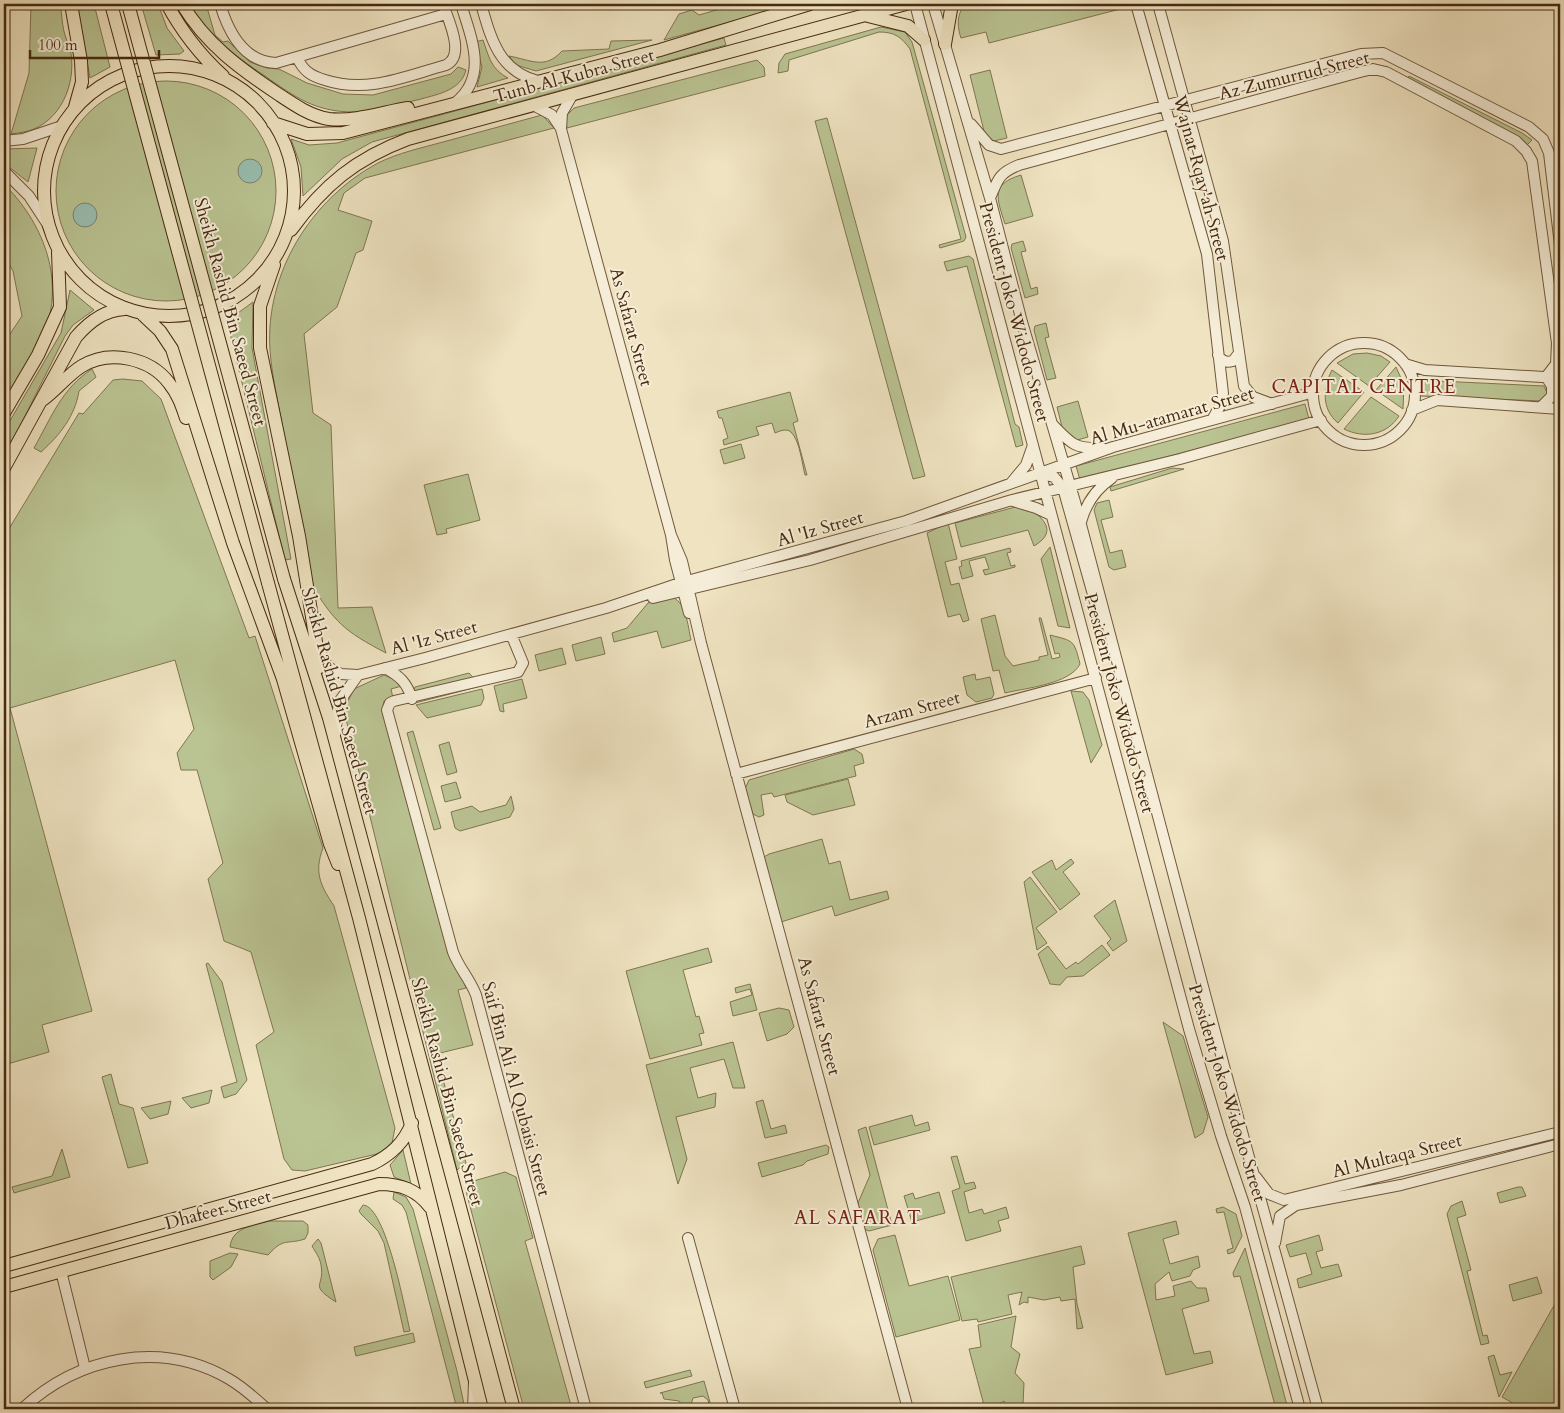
<svg xmlns="http://www.w3.org/2000/svg" width="1564" height="1413" font-family="Cardo,serif">
<rect width="100%" height="100%" fill="#efe3c1"/>
<filter id="stains"><feTurbulence type="fractalNoise" baseFrequency=".004" numOctaves="4"/><feColorMatrix values="0 0 0 0 .2 0 0 0 0 .09 0 0 0 0 .02 0 0 0 .5 -.17"/></filter>
<radialGradient id="worn" r=".72"><stop offset=".6" stop-color="#630" stop-opacity="0"/><stop offset="1" stop-color="#630" stop-opacity=".3"/></radialGradient>
<path fill="#bac392" stroke="#807651" d="M31 4H60C62 14 62 28 66 38 67 42 70 44 70 48 77 79 64 116 34 129 27 132 18 133 11 134L29 73Z
M77 4H94L110 67 90 78Z
M141 4H158L167 28 184 51 180 54 156 55Z
M188 4H206L215 35 223 42 228 41 250 62 267 68 279 69 307 83 343 94 373 95 451 74 458 67 466 70C461 90 439 94 421 99 400 104 377 112 354 112 315 112 295 97 265 76 232 54 211 37 188 4Z
M737 4H795L664 40 679 14 692 10 699 15Z
M968 4H1128V7L989 43 986 32 961 38C957 27 956 10 968 4Z
M881 27 905 32 912 42 966 237 964 241 940 248 939 245 961 239 910 49C901 37 895 32 879 32L789 60 788 71 778 73 779 63 785 54Z
M724 38 726 45 372 142 342 159 303 196 301 167 291 139 309 145 337 143Z
M483 40C489 57 491 69 508 78L477 87 482 67 475 42Z
M652 40 536 71 516 65 509 56C531 60 545 70 562 51L609 49 611 41Z
M757 60 764 67 765 76 567 128 565 117 574 108Z
M990 70 1007 138 994 141 985 135 970 75Z
M1409 76 1522 133 1532 140 1526 146 1407 81Z
M56 191a110 110 0 1 1 220 0a110 110 0 1 1-220 0Z
M542 115 554 128 365 178 344 193 338 210 372 221 363 250 356 253 337 307 304 334 313 413 331 425 338 608 372 607 386 653C344 631 334 622 310 582 301 534 293 487 285 440 280 410 272 379 270 350 265 273 311 199 378 163 398 153 421 148 443 142 476 133 509 124 542 115Z
M827 118 925 476 913 479 815 121Z
M37 148 28 182 4 163V149Z
M1021 175 1033 216 1005 224C997 199 990 184 1021 175Z
M4 184C42 222 64 275 46 329 39 349 15 382 4 402V343L22 316 13 271 4 255Z
M1023 241 1026 251 1021 252 1031 289 1037 287 1038 294 1025 298 1011 248 1012 244Z
M969 256 973 259 1015 424 1019 427 1023 445 1016 447 967 266 947 271 944 262Z
M70 290 94 310 73 325 65 336 4 458V431L61 333Z
M253 302 252 348 291 559 285 560 227 321Z
M1046 323 1049 337 1045 338 1056 378 1047 380 1034 330 1035 326Z
M1367 353 1381 356 1390 362 1369 386 1337 363 1353 354Z
M1396 367 1404 385 1403 409 1376 390Z
M92 369 96 377 79 391C75 416 60 435 41 452L34 448C51 418 62 388 92 369Z
M1332 370 1364 392 1338 423C1321 409 1323 387 1332 370Z
M123 379 142 381 161 399 249 638 255 636 323 848C314 872 320 885 334 906L395 1128 392 1143 381 1153 305 1171 292 1170 284 1159 256 1045 274 1032 251 952 224 941 208 879 223 863 197 770H181L177 753 194 729 175 660 10 708 92 1011 42 1025 49 1052 4 1065V537L79 413 83 414 113 380Z
M1417 380 1544 386 1548 395 1542 401 1420 396Z
M790 392 798 421 793 423 807 475H805C802 464 800 441 791 432 786 428 780 431 775 433L772 423 756 427 759 435 724 445 723 440 728 438 722 418H719L717 411Z
M1371 397 1399 416C1387 435 1364 439 1344 429Z
M1078 401 1088 437 1074 441 1064 435 1057 407Z
M1305 404 1309 419 1080 480 1076 466Z
M741 444 745 458 724 464 720 450Z
M1172 468 1184 469 1111 491 1110 487Z
M468 474 480 520 446 529 447 533 437 535 424 485Z
M1109 500 1113 517 1101 520 1110 553 1122 550 1126 567 1114 570 1109 567 1094 510 1097 503Z
M1023 505C1040 515 1061 530 1034 546L1028 530 961 547 955 523Z
M948 523 957 559 945 562 951 585 959 583 969 620 963 622 960 614 948 617 927 533Z
M1050 547 1070 628 1058 626 1041 559Z
M1010 548 1011 552 1007 553 1011 566 1015 565V567L985 575 983 570 989 569 985 557 969 561 973 576 962 579 959 567 962 566 961 561Z
M670 597C686 599 688 627 691 640L662 648 657 631 614 642 612 633 627 628 648 603Z
M995 615 1005 656 1013 666 1039 660V657L1048 655 1039 618H1041L1052 659 1060 657 1059 653 1055 654 1050 635C1074 641 1074 640 1080 664 1070 684 1026 688 1005 693L999 670 993 671 981 619Z
M601 637 605 654 576 661 572 645Z
M562 648 566 664 539 671 535 655Z
M469 673 481 686 415 703 412 694 415 687Z
M975 674 976 680 990 677 994 694 992 698 976 702 967 695 963 677Z
M384 675 395 680 402 686 391 689 393 698 384 701 382 711 432 887 466 988 458 990 473 1045 436 1054 466 1163 457 1170 345 715 346 705 354 689Z
M522 679 527 698 503 704 504 712 500 711 494 686Z
M482 689 484 698 481 705 427 718 416 705Z
M1071 691 1083 692 1089 700 1102 745 1091 763Z
M413 731 441 828 434 830 407 733Z
M449 742 457 772 447 775 439 745Z
M854 749 862 754 864 763 854 766 856 776 774 797 772 793 761 795 764 815 759 817 753 814 745 789 749 780Z
M848 779 855 805 813 815 787 802 785 795Z
M456 782 461 798 445 802 441 786Z
M511 796 514 809 510 817 460 831 455 828 451 812 472 806 480 812 506 805Z
M822 839 829 864 840 861 850 900 887 891 889 899 835 916 832 906 781 922 764 857 769 854Z
M1071 859 1074 863 1063 872 1080 894 1060 910 1032 872 1052 860 1056 870Z
M1030 877 1057 912 1036 928 1047 943 1037 950 1024 882Z
M1115 900 1127 941 1113 951 1107 943 1111 939 1094 916Z
M1102 945 1110 955 1083 976 1067 977 1060 985 1050 984 1038 954 1048 946 1066 969 1076 962 1078 964Z
M708 948 712 962 683 970 696 1017 699 1016 704 1033 699 1034 702 1045 650 1059 626 971Z
M208 963 222 982 247 1080 236 1094 224 1098 221 1087 237 1082 206 964Z
M750 984 757 1010 733 1016 730 1002 752 995 750 989 736 993 735 988Z
M779 1008 789 1010 794 1027 787 1034 767 1041 759 1013Z
M1163 1022 1183 1036 1208 1117 1203 1133 1195 1138Z
M733 1042 745 1088H733L724 1059 690 1068 698 1098 716 1093 715 1107 676 1117 687 1159 678 1184 646 1065Z
M111 1074 119 1104 133 1108 148 1163 128 1168 102 1077Z
M212 1090 209 1103 191 1108 182 1098Z
M763 1100 771 1129 785 1125 787 1133 765 1138 756 1102Z
M171 1101 168 1114 150 1119 141 1108Z
M912 1115 915 1126 928 1122 930 1130 874 1145 869 1127Z
M866 1127 892 1225 869 1231 864 1229 858 1203 870 1175 858 1130Z
M826 1145 829 1147 828 1154 807 1161 803 1165 762 1177 758 1163Z
M62 1149 70 1177 14 1193 12 1187 52 1176Z
M403 1150 411 1184 394 1177 390 1165Z
M957 1156 965 1184 974 1182 976 1188 964 1192 969 1213 982 1209 984 1214 1006 1207 1009 1218 998 1221 1001 1231 966 1241 952 1191 960 1188 951 1157Z
M505 1172 516 1177 533 1238 525 1241 572 1409H524L467 1195 466 1188 470 1182Z
M1518 1187H1522L1526 1196 1500 1203 1497 1193Z
M394 1192 406 1197 413 1209 457 1371 465 1409H457L406 1212 402 1205 393 1199Z
M939 1192 945 1213 912 1222 904 1196 913 1193 915 1199Z
M1462 1201 1466 1215 1457 1218 1471 1270 1467 1271 1483 1336 1487 1335 1489 1343 1481 1345 1447 1214 1451 1206Z
M363 1205C386 1206 405 1310 410 1331L404 1332 384 1243 378 1231 361 1214 359 1211Z
M1223 1207 1236 1214 1242 1236 1234 1252 1228 1254 1227 1250 1233 1248 1224 1212 1217 1213 1216 1209Z
M269 1221H303L308 1225V1233L305 1239C286 1245 284 1237 268 1255L230 1247C232 1227 253 1226 269 1221Z
M1176 1221 1179 1234 1163 1239 1170 1264 1198 1256 1200 1267 1193 1270 1190 1276 1172 1281 1169 1272 1155 1284 1156 1300 1175 1296 1173 1286 1191 1281 1197 1288H1206L1209 1301 1182 1309 1194 1354 1210 1351 1213 1363 1166 1375 1128 1233Z
M895 1235 909 1286 948 1276 960 1320 896 1337 873 1250 878 1239Z
M1319 1235 1323 1250 1316 1252 1321 1268 1338 1264 1342 1276 1299 1288 1297 1279 1312 1274 1306 1253 1290 1257 1286 1245Z
M318 1239 321 1243 336 1302C308 1284 325 1288 321 1265 320 1258 316 1253 312 1246Z
M1081 1246 1085 1264 1073 1267 1077 1304 1083 1328 1077 1329 1075 1299 1061 1301 1060 1297 1044 1300 1028 1297V1303L1024 1302 1019 1305 1022 1292 1008 1295 1012 1314 978 1322 977 1319 962 1321 951 1277Z
M1245 1248 1288 1409H1276L1240 1276 1234 1277 1233 1273Z
M230 1253 238 1254 231 1267 213 1280 210 1277V1261Z
M1537 1277 1542 1293 1513 1301 1509 1285Z
M1560 1295V1409H1523L1502 1397Z
M1016 1316 1011 1347 1020 1354 1015 1373 1024 1383 1023 1405 1017 1409H1008L1004 1401 992 1409H985L969 1349 981 1347 978 1325Z
M413 1333 415 1342 356 1356 354 1347Z
M1494 1355 1500 1375 1512 1372 1499 1397 1488 1357Z
M690 1370 692 1376 646 1388 644 1382Z
M704 1381 711 1406 710 1409 708 1400 703 1396 693 1398 690 1408 685 1409 679 1401 664 1399 662 1393H660Z"/>
<path fill="#9abeb0" stroke="#798370" d="M238 171a12 12 0 1 1 24 0a12 12 0 1 1-24 0Z
M73 215a12 12 0 1 1 24 0a12 12 0 1 1-24 0Z"/>
<g fill="none" stroke-linecap="round" stroke-linejoin="round">
<g stroke="#71583c" stroke-width="12">
<path id="minor" d="M220 4C228 31 243 62 276 63L446 14
M481 4C491 39 499 71 538 81
M915 4 1189 1029 1221 1136 1245 1207 1300 1409
M933 4 990 198 1022 322 1075 502 1224 1066 1318 1409
M1136 4 1207 254 1223 393 1221 404 1212 420
M1158 4 1223 241 1244 386 1253 397 1272 404
M297 57C303 71 311 76 325 80 367 94 406 76 446 65 466 56 448 19 443 4
M573 94 562 113 561 129 671 535 675 560 689 613
M455 103C489 76 471 38 461 4
M533 105 552 115 560 127
M971 124 989 145 1001 149 1361 54 1383 53 1529 127 1543 139 1549 153 1560 245
M4 141 23 139 62 126
M4 171 29 196 48 225
M990 198C998 179 999 173 1019 165L1360 72 1373 69 1386 72 1516 141 1526 151 1532 161 1557 343 1556 364 1546 377 1552 386V396L1541 407
M1313 394a51 51 0 1 1 102 0a51 51 0 1 1-102 0Z
M1218 355C1221 361 1226 363 1233 361L1239 353
M1405 364 1425 370 1560 378
M1412 410 1437 400 1560 409
M1053 425C1071 444 1075 449 1102 448
M1041 474 1054 477 1063 488 1101 623
M1011 483 1026 465 1033 445
M1013 501 1036 508 1051 515
M1081 522C1086 503 1096 489 1112 478
M671 535 682 561 701 643 908 1409
M653 598 810 560 1012 500 1180 459 1321 420
M511 634 523 663 518 672 394 701 390 703 387 710 453 952C459 968 470 979 476 995L586 1409
M320 652 328 667 341 674 358 675 425 658 606 608 680 583 906 521 1113 447 1314 392
M385 668C400 676 407 683 412 699
M335 735 339 702 358 675
M736 774 1096 678
M1256 1177 1269 1194 1284 1200 1560 1132
M688 1238 735 1409
M1275 1243 1280 1216 1296 1205 1401 1185 1560 1144
M61 1271 85 1368
M22 1409C78 1357 160 1339 229 1379 243 1387 255 1398 267 1409
M473 1409 474 1383"/>
</g>
<g stroke="#472a10" stroke-width="14">
<path id="major" d="M71 4 81 61 82 82 75 107
M167 4C182 32 199 54 223 76
M182 4C206 44 239 68 278 94 293 104 310 116 329 119 355 122 383 112 408 108
M868 16 908 26 924 40
M945 44 952 4
M44 191a125 125 0 1 1 250 0a125 125 0 1 1-250 0Z
M273 123 307 134 343 133 660 50 810 4
M291 230C324 185 355 159 408 139L906 4
M274 265 260 306V348L299 536 320 667
M143 315 160 331 172 349 233 543 283 679 330 844 338 864
M41 401C56 391 67 375 82 366 110 349 150 358 169 383 178 394 182 406 186 418
M4 413 38 355 60 307 58 252
M4 468 76 337C89 322 104 310 125 309
M284 579 329 718 514 1409
M268 583 359 918 482 1409
M4 1266 372 1164C391 1155 404 1143 412 1123
M4 1287 379 1184C401 1184 417 1190 430 1207"/>
</g>
<use href="#minor" stroke="#f5edd7" stroke-width="10"/>
<use href="#major" stroke="#efe3c1" stroke-width="12"/>
<g stroke="#472a10" stroke-width="14" stroke-linecap="butt">
<path id="major-bridge" d="M111 4 268 583
M128 4 284 579"/>
</g>
<use href="#major-bridge" stroke="#efe3c1" stroke-width="12"/>
</g>
<g text-anchor="middle" dominant-baseline="central" stroke-width="4" stroke-linejoin="round" paint-order="stroke">
<g font-size="18" fill="#472a10" stroke="#f5edd7">
<text transform="translate(574 76) rotate(-15)">Tunb Al Kubra Street</text>
<text transform="translate(1294 76) rotate(-14)">Az Zumurrud Street</text>
<text transform="translate(1201 178) rotate(75)">Wajnat Rqay'ah Street</text>
<text transform="translate(230 312) rotate(75)">Sheikh Rashid Bin Saeed Street</text>
<text transform="translate(1014 312) rotate(75)">President Joko Widodo Street</text>
<text transform="translate(631 327) rotate(75)">As Safarat Street</text>
<text transform="translate(1172 416) rotate(-16)">Al Mu-atamarat Street</text>
<text transform="translate(820 529) rotate(-16)">Al 'Iz Street</text>
<text transform="translate(434 638) rotate(-15)">Al 'Iz Street</text>
<text transform="translate(339 701) rotate(74)">Sheikh Rashid Bin Saeed Street</text>
<text transform="translate(1119 703) rotate(75)">President Joko Widodo Street</text>
<text transform="translate(912 710) rotate(-15)">Arzam Street</text>
<text transform="translate(819 1016) rotate(75)">As Safarat Street</text>
<text transform="translate(516 1089) rotate(75)">Saif Bin Ali Al Qubaisi Street</text>
<text transform="translate(447 1092) rotate(75)">Sheikh Rashid Bin Saeed Street</text>
<text transform="translate(1227 1093) rotate(73)">President Joko Widodo Street</text>
<text transform="translate(1397 1156) rotate(-14)">Al Multaqa Street</text>
<text transform="translate(218 1210) rotate(-15)">Dhafeer Street</text>
</g>
<g font-size="19" letter-spacing="1" fill="#7a1f14" stroke="#f5edd7">
<text x="1364" y="387">CAPITAL CENTRE</text>
<text x="858" y="1218">AL SAFARAT</text>
</g>
</g>
<rect width="1564" height="1413" fill="none" stroke="#efe3c1" stroke-width="20"/>
<rect x="5" y="5" width="1554" height="1403" fill="none" stroke="#472a10" stroke-width="2.5"/>
<rect x="10" y="10" width="1544" height="1393" fill="none" stroke="#472a10"/>
<path d="M30 50v8h129v-8" fill="none" stroke="#472a10" stroke-width="2.5"/>
<text x="38" y="50" font-size="15" fill="#472a10" stroke="#f5edd7" stroke-width="4" paint-order="stroke">100 m</text>
<rect width="100%" height="100%" filter="url(#stains)"/>
<rect width="100%" height="100%" fill="url(#worn)"/>
</svg>
